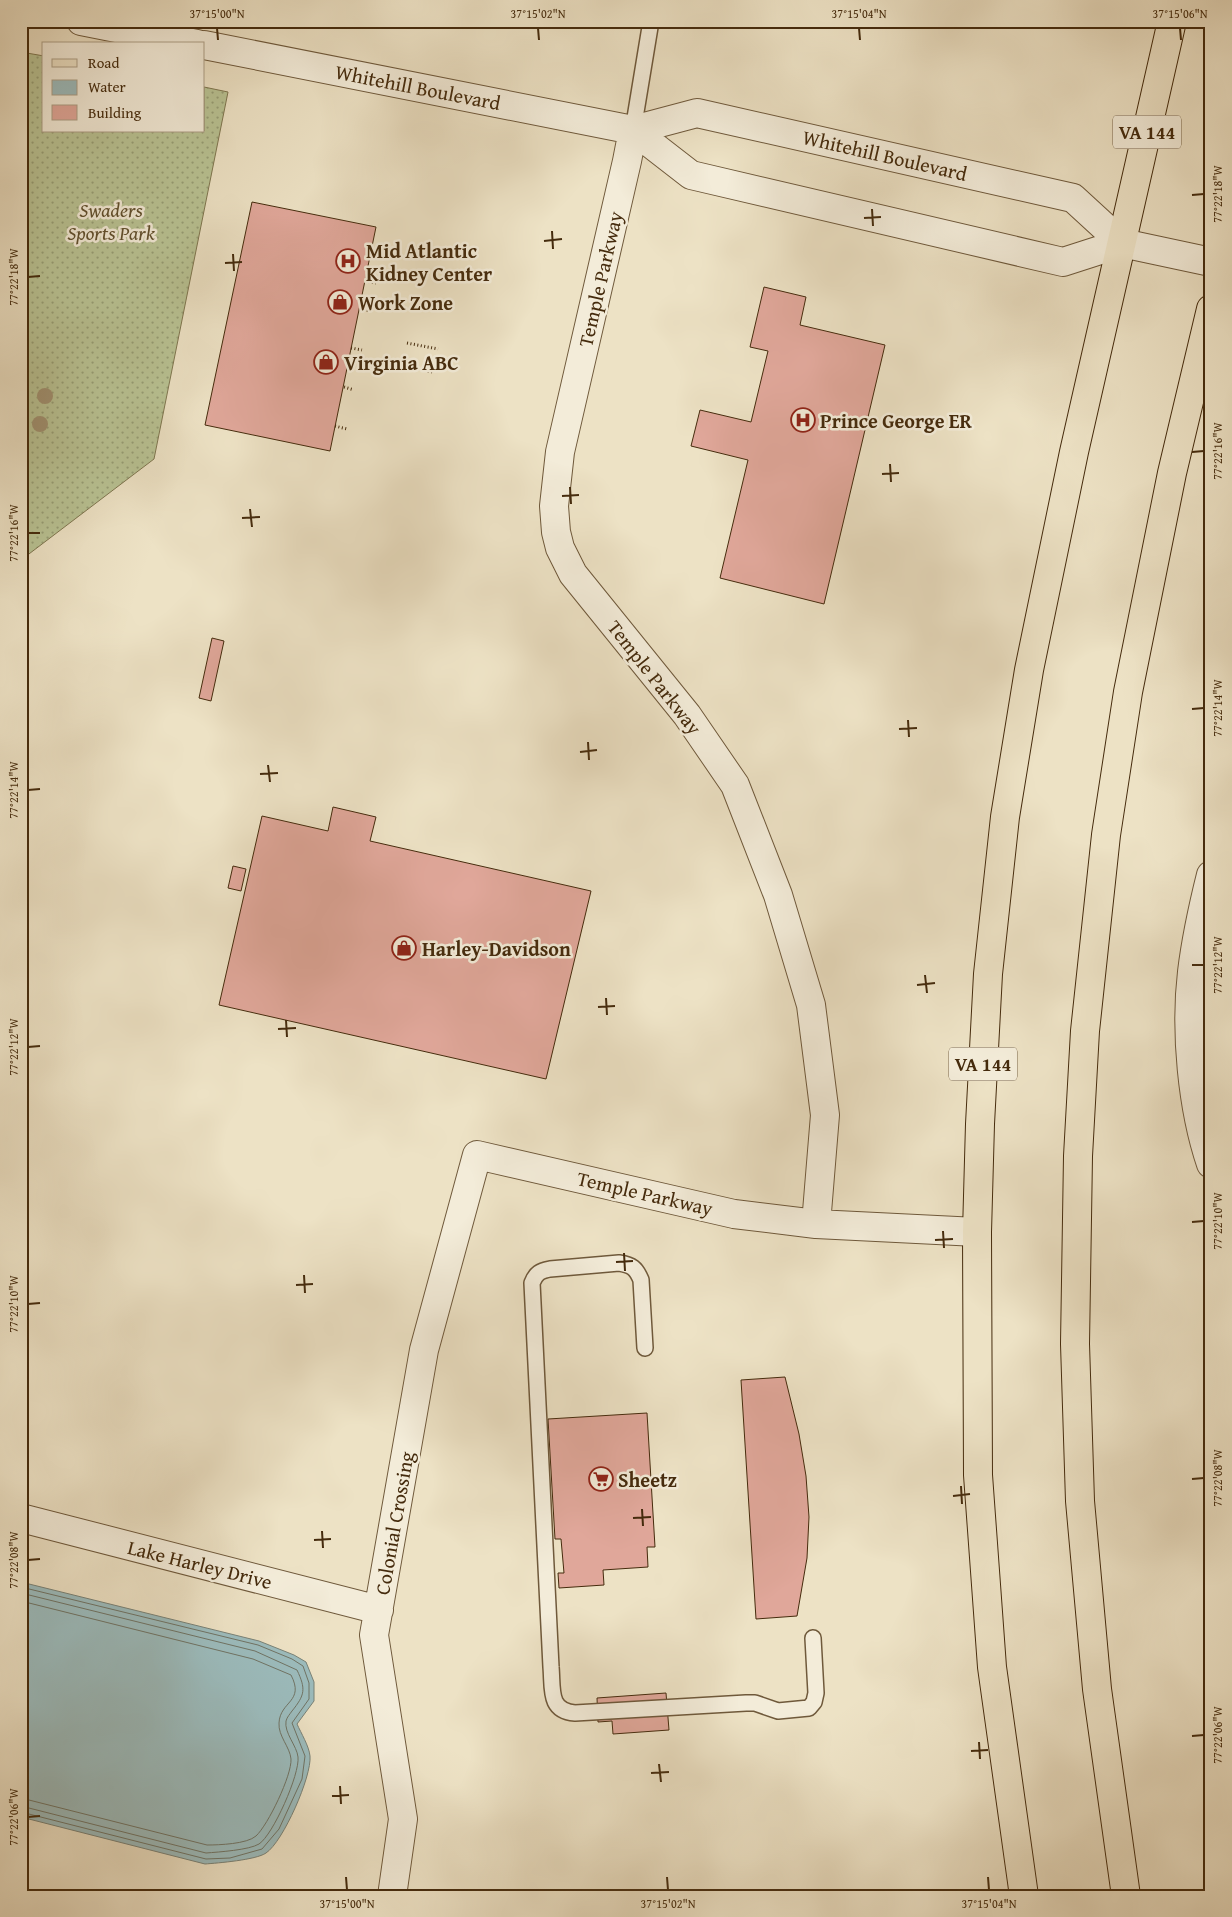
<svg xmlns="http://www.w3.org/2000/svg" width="1232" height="1917" font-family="'Gentium Book Plus',serif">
<defs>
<pattern id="grass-dots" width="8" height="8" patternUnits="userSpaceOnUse" patternTransform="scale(1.25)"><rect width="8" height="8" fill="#b9c394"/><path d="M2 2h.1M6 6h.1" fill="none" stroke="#989f77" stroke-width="1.8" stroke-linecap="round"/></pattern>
</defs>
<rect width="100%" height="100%" fill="#ede2c5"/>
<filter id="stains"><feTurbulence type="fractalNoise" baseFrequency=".004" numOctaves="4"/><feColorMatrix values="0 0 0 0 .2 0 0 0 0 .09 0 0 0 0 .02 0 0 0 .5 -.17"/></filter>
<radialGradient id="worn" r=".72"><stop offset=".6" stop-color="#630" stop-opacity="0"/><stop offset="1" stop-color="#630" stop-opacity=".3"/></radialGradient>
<path fill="url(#grass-dots)" stroke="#7f7750" d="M21 52 44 56V131H204V87L228 92 154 459 21 560Z"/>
<path fill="#9cbcbd" stroke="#798277" d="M21 1582 259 1641 294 1655 306 1662 314 1682V1701L297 1724C301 1733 309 1746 310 1756 312 1776 283 1842 266 1853 256 1860 218 1863 205 1864L21 1817Z"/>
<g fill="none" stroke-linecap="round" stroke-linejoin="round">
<path stroke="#707465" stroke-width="1" d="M21 1587 258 1645 292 1659 303 1666 309 1683V1699L292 1723 305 1756 302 1779 279 1829 262 1849 230 1858 206 1859 21 1812
M21 1593 255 1651 297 1670C306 1689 305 1695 292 1711 290 1714 287 1717 286 1721 284 1733 297 1746 298 1757 300 1774 273 1835 259 1844 249 1850 219 1852 206 1853L21 1806
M21 1601 253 1659 291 1675C305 1702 280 1701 279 1723 278 1736 290 1747 291 1759 292 1775 268 1825 256 1836 247 1844 219 1845 207 1845L21 1798"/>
</g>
<path fill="#e0a79a" stroke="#452b0d" d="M252 202 376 227 330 451 205 425Z
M764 287 806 297 800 325 885 345 824 604 720 578 748 460 691 446 700 410 751 422 768 351 750 347Z
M212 638 224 641 211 701 199 698Z
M333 807 376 817 370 841 591 891 546 1079 219 1005 262 816 328 831Z
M233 866 246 869 241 891 228 888Z
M785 1377 799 1434 806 1476 809 1517 807 1558 797 1616 756 1619 741 1380Z
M647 1413 655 1547H647L648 1567 603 1570 604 1585 559 1588 558 1573H564L561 1539H555L548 1419Z
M666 1693 669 1730 613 1734 612 1721 598 1722 597 1698Z"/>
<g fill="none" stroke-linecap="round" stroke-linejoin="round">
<g stroke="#6f593b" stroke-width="18">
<path id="service" d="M633 130 651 21
M1189 1023 1211 1027
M645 1348 641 1280C636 1268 632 1265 619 1263L550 1269C540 1271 536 1273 532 1283L551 1667C553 1689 548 1711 575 1713L746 1703H755L778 1711 809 1708 814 1702 816 1693 813 1638"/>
</g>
<g stroke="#6f593b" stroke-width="30">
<path id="minor" d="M81 21 197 44
M204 45 633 130 697 113 1073 198 1122 243
M633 130 627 161 560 452 554 506 556 532 560 548 573 574 687 715 735 785 778 895 811 1005 825 1115 816 1224
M633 130 691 175 1063 262 1122 243 1211 262
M1211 875C1203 907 1196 939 1192 972 1185 1031 1192 1108 1211 1164
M21 1518 379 1610
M392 1896 403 1819 374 1635 424 1350 477 1155 734 1214 816 1224 977 1232"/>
</g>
<g stroke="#452b0d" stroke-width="30">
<path id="primary" d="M1024 1896 992 1667 978 1475 977 1232 980 1124 988 974 1005 817 1029 670 1074 452 1172 21
M1126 1896 1097 1689 1080 1501 1075 1344 1078 1156 1085 1031 1106 835 1128 692 1172 473 1211 309"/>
</g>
<path stroke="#452b0d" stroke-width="3" stroke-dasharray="1 2.5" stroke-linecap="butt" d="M365 281 376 283
M360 309 370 311
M407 343 438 349
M351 348 362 350
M383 363 433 372
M344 387 354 390
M335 426 347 429"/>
<use href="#service" stroke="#f3ecd9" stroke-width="15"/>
<use href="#minor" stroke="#f3ecd9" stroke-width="28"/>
<use href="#primary" stroke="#ede2c5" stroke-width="28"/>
</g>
<g fill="#a19272">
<circle cx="45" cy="396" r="8"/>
<circle cx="40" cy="424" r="8"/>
</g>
<path fill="none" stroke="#452b0d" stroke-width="2" d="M217 28 218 40M538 28 539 40M859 28 860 40M1180 28 1181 40M1192 195 1204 194M872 209 873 226M864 218 881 217M552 231 553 249M544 241 562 239M233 254 234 271M225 263 242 262M28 277 40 276M1192 452 1204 451M890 464 891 482M882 474 899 473M570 487 571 504M562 496 579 495M250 509 252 527M242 518 260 517M28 533H40M1192 709 1204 708M908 720 909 737M899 729 917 728M588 742 589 760M580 752 597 750M268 765 270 782M260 774 278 773M28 790 40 789M1192 965H1204M925 975 927 993M917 985 935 983M606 998 607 1015M598 1007 615 1006M286 1020 287 1037M278 1029 296 1028M28 1047 40 1046M1192 1222 1204 1221M943 1231 944 1248M935 1240 953 1239M624 1253 625 1271M616 1262 633 1261M304 1275 305 1293M296 1285 313 1284M28 1304 40 1303M1192 1479 1204 1478M961 1486 962 1504M953 1496 970 1494M642 1509 643 1526M633 1518 651 1517M322 1531 323 1548M314 1540 331 1539M28 1560 40 1559M1192 1736 1204 1735M979 1742 980 1759M971 1751 988 1750M659 1764 661 1782M651 1773 669 1772M340 1786 341 1804M332 1796 349 1795M28 1817 40 1816M346 1877 347 1890M667 1877 668 1890M988 1877 989 1890"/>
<defs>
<g id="hospital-ring" transform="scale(1.25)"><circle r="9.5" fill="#f3ecd9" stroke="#8f2418" stroke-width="1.5"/><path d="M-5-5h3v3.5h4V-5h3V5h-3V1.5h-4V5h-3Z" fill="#8f2418"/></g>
<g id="shop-ring" transform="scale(1.25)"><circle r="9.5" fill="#f3ecd9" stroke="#8f2418" stroke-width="1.5"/><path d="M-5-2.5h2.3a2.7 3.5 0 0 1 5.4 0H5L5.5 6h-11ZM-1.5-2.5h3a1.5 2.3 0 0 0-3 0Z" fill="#8f2418"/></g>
<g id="supermarket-ring" transform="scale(1.25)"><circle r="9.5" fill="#f3ecd9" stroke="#8f2418" stroke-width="1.5"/><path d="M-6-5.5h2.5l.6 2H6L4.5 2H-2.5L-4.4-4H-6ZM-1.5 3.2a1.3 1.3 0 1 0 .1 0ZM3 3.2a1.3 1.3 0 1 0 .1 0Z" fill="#8f2418"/></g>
</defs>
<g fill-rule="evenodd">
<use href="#hospital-ring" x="348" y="261"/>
<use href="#shop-ring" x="340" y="302"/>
<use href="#shop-ring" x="326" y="362"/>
<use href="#hospital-ring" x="803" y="420"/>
<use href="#shop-ring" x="404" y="948"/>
<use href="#supermarket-ring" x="601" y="1479"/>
</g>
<g text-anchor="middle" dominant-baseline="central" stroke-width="5" stroke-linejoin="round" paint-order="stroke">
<g fill="#f3ecd9" stroke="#79654a" stroke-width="1">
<rect x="1113" y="115.5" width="68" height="33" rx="4"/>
<rect x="949" y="1047.5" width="68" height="33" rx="4"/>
</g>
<g font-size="19" font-weight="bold" fill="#452b0d">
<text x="1147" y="132">VA 144</text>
<text x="983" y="1064">VA 144</text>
</g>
<g font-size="20" fill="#452b0d" stroke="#f3ecd9">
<text transform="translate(418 87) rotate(11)">Whitehill Boulevard</text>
<text transform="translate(885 155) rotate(13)">Whitehill Boulevard</text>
<text transform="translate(600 279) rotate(-77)">Temple Parkway</text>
<text transform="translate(655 677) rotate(52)">Temple Parkway</text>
<text transform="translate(645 1193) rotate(13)">Temple Parkway</text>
<text transform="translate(394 1523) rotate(-80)">Colonial Crossing</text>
<text transform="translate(200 1564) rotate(14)">Lake Harley Drive</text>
</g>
<g font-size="20" font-style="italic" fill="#62512f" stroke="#f3ecd9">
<text x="111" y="209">Swaders<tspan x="111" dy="23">Sports Park</tspan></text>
</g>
<g font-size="20" font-weight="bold" fill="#452b0d" stroke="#f3ecd9" text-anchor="start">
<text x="366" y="250">Mid Atlantic<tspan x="366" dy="23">Kidney Center</tspan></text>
<text x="358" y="302">Work Zone</text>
<text x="344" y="362">Virginia ABC</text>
<text x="820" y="420">Prince George ER</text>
<text x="422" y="948">Harley-Davidson</text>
<text x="618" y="1479">Sheetz</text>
</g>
</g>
<rect width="1232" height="1917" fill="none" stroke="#ede2c5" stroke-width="55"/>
<rect x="42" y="42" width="162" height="90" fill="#f3ecd9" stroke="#ad9f87"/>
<rect x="52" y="59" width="25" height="8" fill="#ede2c5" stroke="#ad9f87"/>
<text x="88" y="68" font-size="15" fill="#452b0d">Road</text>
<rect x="52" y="80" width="25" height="15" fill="#9cbcbd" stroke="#ad9f87"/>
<text x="88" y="92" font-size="15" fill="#452b0d">Water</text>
<rect x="52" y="105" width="25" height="15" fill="#e0a79a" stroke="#ad9f87"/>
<text x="88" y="118" font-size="15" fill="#452b0d">Building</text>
<rect x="28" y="28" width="1176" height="1862" fill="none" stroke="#452b0d" stroke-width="2"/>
<g font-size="12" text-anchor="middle" fill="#452b0d">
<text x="217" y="18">37°15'00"N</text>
<text x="538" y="18">37°15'02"N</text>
<text x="859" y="18">37°15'04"N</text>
<text x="1180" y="18">37°15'06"N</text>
<text transform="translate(1218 194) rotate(-90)" y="4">77°22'18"W</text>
<text transform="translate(14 277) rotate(-90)" y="4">77°22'18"W</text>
<text transform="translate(1218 451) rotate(-90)" y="4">77°22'16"W</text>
<text transform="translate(14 533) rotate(-90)" y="4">77°22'16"W</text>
<text transform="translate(1218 708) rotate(-90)" y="4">77°22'14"W</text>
<text transform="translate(14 790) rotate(-90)" y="4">77°22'14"W</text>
<text transform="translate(1218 965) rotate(-90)" y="4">77°22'12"W</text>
<text transform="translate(14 1047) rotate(-90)" y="4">77°22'12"W</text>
<text transform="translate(1218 1221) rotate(-90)" y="4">77°22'10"W</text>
<text transform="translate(14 1304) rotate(-90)" y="4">77°22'10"W</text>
<text transform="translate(1218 1478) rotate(-90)" y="4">77°22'08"W</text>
<text transform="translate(14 1560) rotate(-90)" y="4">77°22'08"W</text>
<text transform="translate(1218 1735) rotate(-90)" y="4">77°22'06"W</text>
<text transform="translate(14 1817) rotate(-90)" y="4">77°22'06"W</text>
<text x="347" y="1908">37°15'00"N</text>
<text x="668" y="1908">37°15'02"N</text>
<text x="989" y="1908">37°15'04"N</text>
</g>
<rect width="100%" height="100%" filter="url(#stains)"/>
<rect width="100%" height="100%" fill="url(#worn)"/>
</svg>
